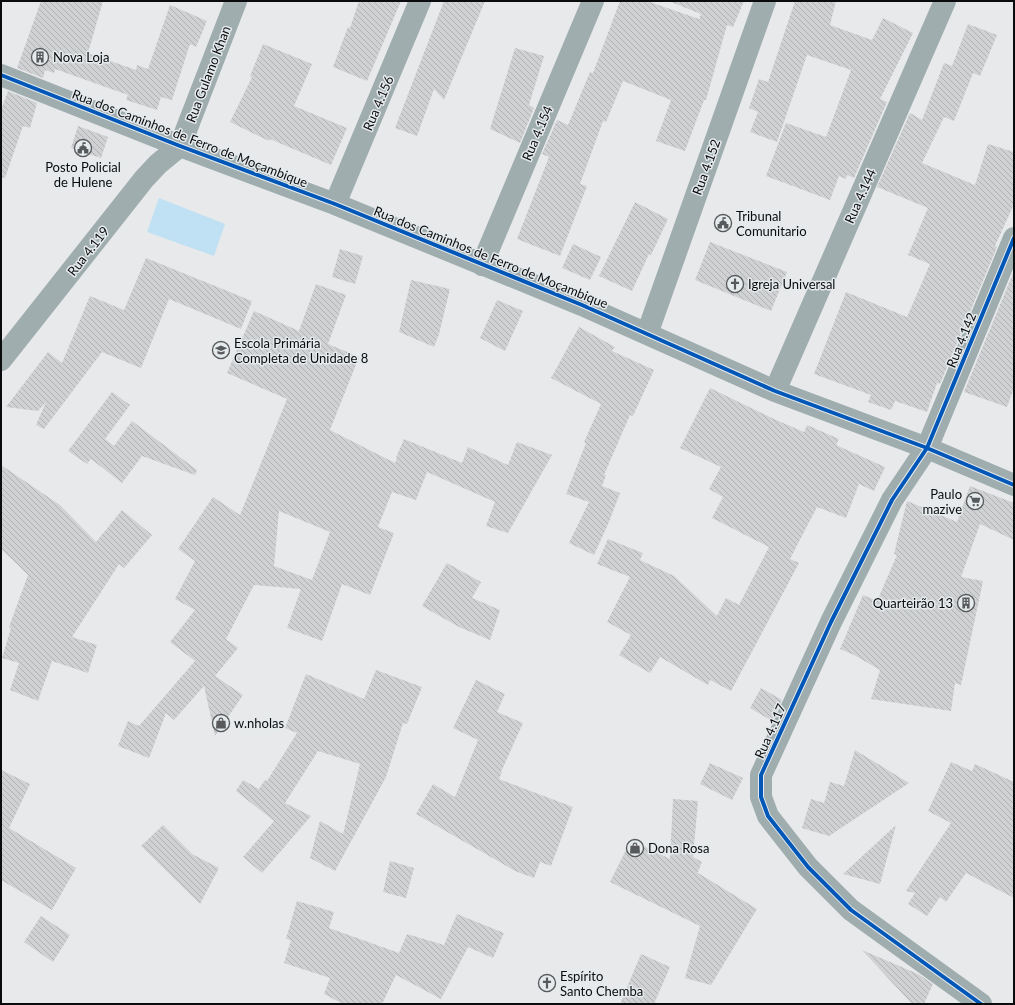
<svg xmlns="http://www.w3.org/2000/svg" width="1015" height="1005" font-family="Lato,sans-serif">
<defs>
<pattern id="building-back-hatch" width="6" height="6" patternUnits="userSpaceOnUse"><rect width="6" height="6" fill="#d0d1d3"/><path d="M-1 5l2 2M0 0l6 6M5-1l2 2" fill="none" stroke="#b1b2b4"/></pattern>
</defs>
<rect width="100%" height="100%" fill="#e7e9eb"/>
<path fill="#c0e1f3" d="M159 198 225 224 214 256 147 232Z"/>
<path fill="url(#building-back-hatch)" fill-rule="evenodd" d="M41 1H103L88 53 136 70 137 65 148 69 170 5 207 21 196 47 190 44 172 100 161 97 157 110 126 100 128 95 55 69 54 73 45 70 43 78 17 68Z
M359 1H401L367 81 333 67 348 27 350 28Z
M444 1H485L444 100 434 89 417 136 395 128Z
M620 1H647L699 19 701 14 671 2V1H744L733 27 727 25 706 100H704L685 151 656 141 671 100 623 81 606 122 603 121 580 184 587 186 560 256 517 239 549 157 542 154 557 120 568 125 590 72 593 73Z
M795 1H836L830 25 872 40 883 18 913 33 880 99 887 102 854 178 847 175 846 179 839 176 830 200 766 176 786 123 826 137 851 70 807 55 777 142 750 132 758 112 749 108 759 79 768 82Z
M968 24 997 35 980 76 973 73 954 121 944 117 922 163 975 185 988 144 1014 152V204L995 246 997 247 940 384 937 383 927 412 895 401 891 410 868 402 871 395 814 374 846 292 907 317 930 264 908 255 928 208 877 187 910 113 922 120 944 63 952 66Z
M263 44 312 64 294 106 347 128 331 165 270 139 269 141 230 122 252 77 250 76Z
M515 48 544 56 529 105 534 108 520 143 490 129Z
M8 91 37 103 30 128 23 126 5 178 1 177V110Z
M78 126 108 137 101 158 71 148Z
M635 202 668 219 651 255 649 254 632 291 599 276Z
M710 242 787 272 771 311 695 280Z
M573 244 601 257 590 280 562 268Z
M340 249 363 256 355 284 332 277Z
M146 258 252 301 241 329 169 299 141 368 102 352 44 429 36 425 46 402 38 411 6 407 48 352 62 363 90 296 124 310Z
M1014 271V388L1007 407 964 392Z
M411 280 450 289 439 334 434 347 399 332Z
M316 284 346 295 328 344 359 357 330 430 395 463 397 458H396L404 439 462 463 468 447 508 465 517 442 552 455 508 533 486 526 495 502 427 472 416 500 392 492 378 527 394 533 370 595 342 584 322 641 287 628 301 589 254 585 226 639 238 648 215 676 243 695 215 736 204 686 174 720 166 713 149 758 118 746 128 721 139 726 195 661 170 642 195 610 175 599 195 561 178 549 213 497 240 515 287 399 227 373 254 311 299 331ZM279 511 330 532 312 580 274 566Z
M497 300 523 311 505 351 480 338Z
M579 327 615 347 612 351 654 370 633 416 630 415 604 475H606L602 486 620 493 609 522 594 555 569 543 589 502 566 494 586 443 584 442 601 404 551 378Z
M710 388 774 419 804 432 807 425 839 439 836 445 885 467 874 491 859 484 846 518 817 507 790 559 799 563 731 691 710 680 708 685 660 657 650 673 619 655 631 635 607 622 630 577 597 564 608 539 643 553 640 560 674 576 717 616 726 598 739 605 769 547 712 518 723 497 709 489 721 467 680 448Z
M112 392 130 405 105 439 114 446 132 421 197 470 195 475 142 456 122 483 91 459 87 464 68 451Z
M1 465 60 505 96 542 122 510 152 535 124 568 119 564 72 637 97 645 88 673 52 661 38 701 10 690 19 663 2 658 11 628 9 627 28 575 1 549Z
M970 486 1014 503V540L980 524 961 577 983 581 961 685 955 683 951 711 871 699 880 670 854 655 840 649 863 595 877 601 897 555 894 554 907 501 957 522Z
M447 563 481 582 472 598 500 610 490 640 459 627 422 606Z
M376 670 422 687 407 724 403 723 386 777 335 871 310 858 320 821 343 834 360 764 318 751 285 803 311 816 262 873 243 857 274 821 236 791 243 780 259 789 265 780 267 781 297 733 285 728 306 674 364 699Z
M476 680 505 694 497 712 523 723 501 772H502L499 779 573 807 551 866 540 862 534 878 515 871 416 814 433 784 455 797 478 740 453 728Z
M761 688 782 700 772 721 750 708Z
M855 750 909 783 829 836 802 828 811 799 824 803 830 782 844 786Z
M951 762 972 771 975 764 1014 782V898L966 873 946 902 940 897 927 916 908 904 915 893 906 891 951 823 928 811Z
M710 763 743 778 732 800 700 784Z
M1 770 30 784 9 828 76 868 52 910 1 880Z
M673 799 698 801 693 857 702 862 697 874 698 873 757 909 711 985 685 978 700 926 610 882 631 840 670 859Z
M163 825 192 854 219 868 200 904 141 846Z
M896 825 880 884 843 874Z
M390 861 414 868 406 898 383 892Z
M297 901 334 912 329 928 399 953 407 934 444 945 457 914 504 933 493 958 468 947 441 999 396 975 382 1004H343L324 994 330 978 284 963 291 940 286 939Z
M41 916 70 935 53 962 24 942Z
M862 950 918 974 933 984 924 1004H912Z
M641 954 670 967 654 1004H620Z"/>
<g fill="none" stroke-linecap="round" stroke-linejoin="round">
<path stroke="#a0adaf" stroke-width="22" d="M1 75 180 146 335 204 582 305 775 391 927 448 1014 485
M335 204 420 1
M482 265 593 1
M647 334 765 1
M1 360 144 179 158 164 180 146 236 1
M775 391 945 1
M981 1004 851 910 808 867 768 816 761 797V775L831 622 892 500 927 448 1014 238"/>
<g stroke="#e5eaed" stroke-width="6">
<path id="cycleway" d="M1 75 180 146 335 204 582 305 775 391 927 448 1014 485
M981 1004 851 910 808 867 768 816 761 797V775L831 622 892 500 927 448 1014 238"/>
</g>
<use href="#cycleway" stroke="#0057b8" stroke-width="4"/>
</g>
<defs>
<g id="building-ring" transform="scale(0.9)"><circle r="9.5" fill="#e5eaed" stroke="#57595a" stroke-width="1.5"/><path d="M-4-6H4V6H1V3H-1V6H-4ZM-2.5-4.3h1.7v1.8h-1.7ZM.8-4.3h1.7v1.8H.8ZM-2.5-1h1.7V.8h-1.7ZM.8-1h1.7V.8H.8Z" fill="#57595a"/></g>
<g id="civic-ring" transform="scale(0.9)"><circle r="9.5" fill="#e5eaed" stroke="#57595a" stroke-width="1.5"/><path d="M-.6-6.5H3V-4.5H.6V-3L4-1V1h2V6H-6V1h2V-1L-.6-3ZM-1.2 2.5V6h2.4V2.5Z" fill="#57595a"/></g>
<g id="church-ring" transform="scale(0.9)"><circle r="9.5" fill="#e5eaed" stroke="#57595a" stroke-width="1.5"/><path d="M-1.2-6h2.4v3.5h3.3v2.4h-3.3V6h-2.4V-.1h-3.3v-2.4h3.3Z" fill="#57595a"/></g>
<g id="school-ring" transform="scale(0.9)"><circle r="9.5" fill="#e5eaed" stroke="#57595a" stroke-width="1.5"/><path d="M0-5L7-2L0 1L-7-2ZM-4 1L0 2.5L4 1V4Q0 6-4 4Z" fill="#57595a"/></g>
<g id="supermarket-ring" transform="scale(0.9)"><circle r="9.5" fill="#e5eaed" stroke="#57595a" stroke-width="1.5"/><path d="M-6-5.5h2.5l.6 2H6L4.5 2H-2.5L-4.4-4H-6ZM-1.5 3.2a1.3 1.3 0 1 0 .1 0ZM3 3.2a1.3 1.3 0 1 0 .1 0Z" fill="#57595a"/></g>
<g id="shop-ring" transform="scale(0.9)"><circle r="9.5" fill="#e5eaed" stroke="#57595a" stroke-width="1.5"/><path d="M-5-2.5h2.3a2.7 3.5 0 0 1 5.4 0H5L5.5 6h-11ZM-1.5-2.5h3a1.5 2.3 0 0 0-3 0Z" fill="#57595a"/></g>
</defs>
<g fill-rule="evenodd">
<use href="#building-ring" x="40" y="57"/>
<use href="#civic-ring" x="83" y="148"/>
<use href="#civic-ring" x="723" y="223"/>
<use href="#church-ring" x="735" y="284"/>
<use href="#school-ring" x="221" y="350"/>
<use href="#supermarket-ring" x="975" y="501"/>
<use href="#building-ring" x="966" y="603"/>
<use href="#shop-ring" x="221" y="723"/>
<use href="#shop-ring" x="635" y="848"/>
<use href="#church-ring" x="547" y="983"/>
</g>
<g text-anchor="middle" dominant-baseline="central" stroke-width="3" stroke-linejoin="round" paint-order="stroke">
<g font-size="13" fill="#0a0b0c" stroke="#e5eaed" text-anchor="start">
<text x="53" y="57">Nova Loja</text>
<text x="83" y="167" text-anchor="middle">Posto Policial<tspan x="83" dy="15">de Hulene</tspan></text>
<text x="736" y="216">Tribunal<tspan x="736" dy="15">Comunitario</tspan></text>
<text x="748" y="284">Igreja Universal</text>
<text x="234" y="343">Escola Primária<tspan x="234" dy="15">Completa de Unidade 8</tspan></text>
<text x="962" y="494" text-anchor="end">Paulo<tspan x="962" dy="15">mazive</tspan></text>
<text x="953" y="603" text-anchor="end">Quarteirão 13</text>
<text x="234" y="723">w.nholas</text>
<text x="648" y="848">Dona Rosa</text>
<text x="560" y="976">Espírito<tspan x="560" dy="15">Santo Chemba</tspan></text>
</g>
<g font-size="13" fill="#0a0b0c" stroke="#e5eaed">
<text transform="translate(208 74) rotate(-69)">Rua Gulamo Khan</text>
<text transform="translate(378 103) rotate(-67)">Rua 4.156</text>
<text transform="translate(537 133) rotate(-67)">Rua 4.154</text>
<text transform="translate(190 138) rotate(21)">Rua dos Caminhos de Ferro de Moçambique</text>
<text transform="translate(706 167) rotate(-70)">Rua 4.152</text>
<text transform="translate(860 196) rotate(-66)">Rua 4.144</text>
<text transform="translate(88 251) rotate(-52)">Rua 4.119</text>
<text transform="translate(491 257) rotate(22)">Rua dos Caminhos de Ferro de Moçambique</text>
<text transform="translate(961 340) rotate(-68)">Rua 4.142</text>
<text transform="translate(770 731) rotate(-66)">Rua 4.117</text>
</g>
</g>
<rect width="1015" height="1005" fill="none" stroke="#0a0b0c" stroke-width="4"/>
</svg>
